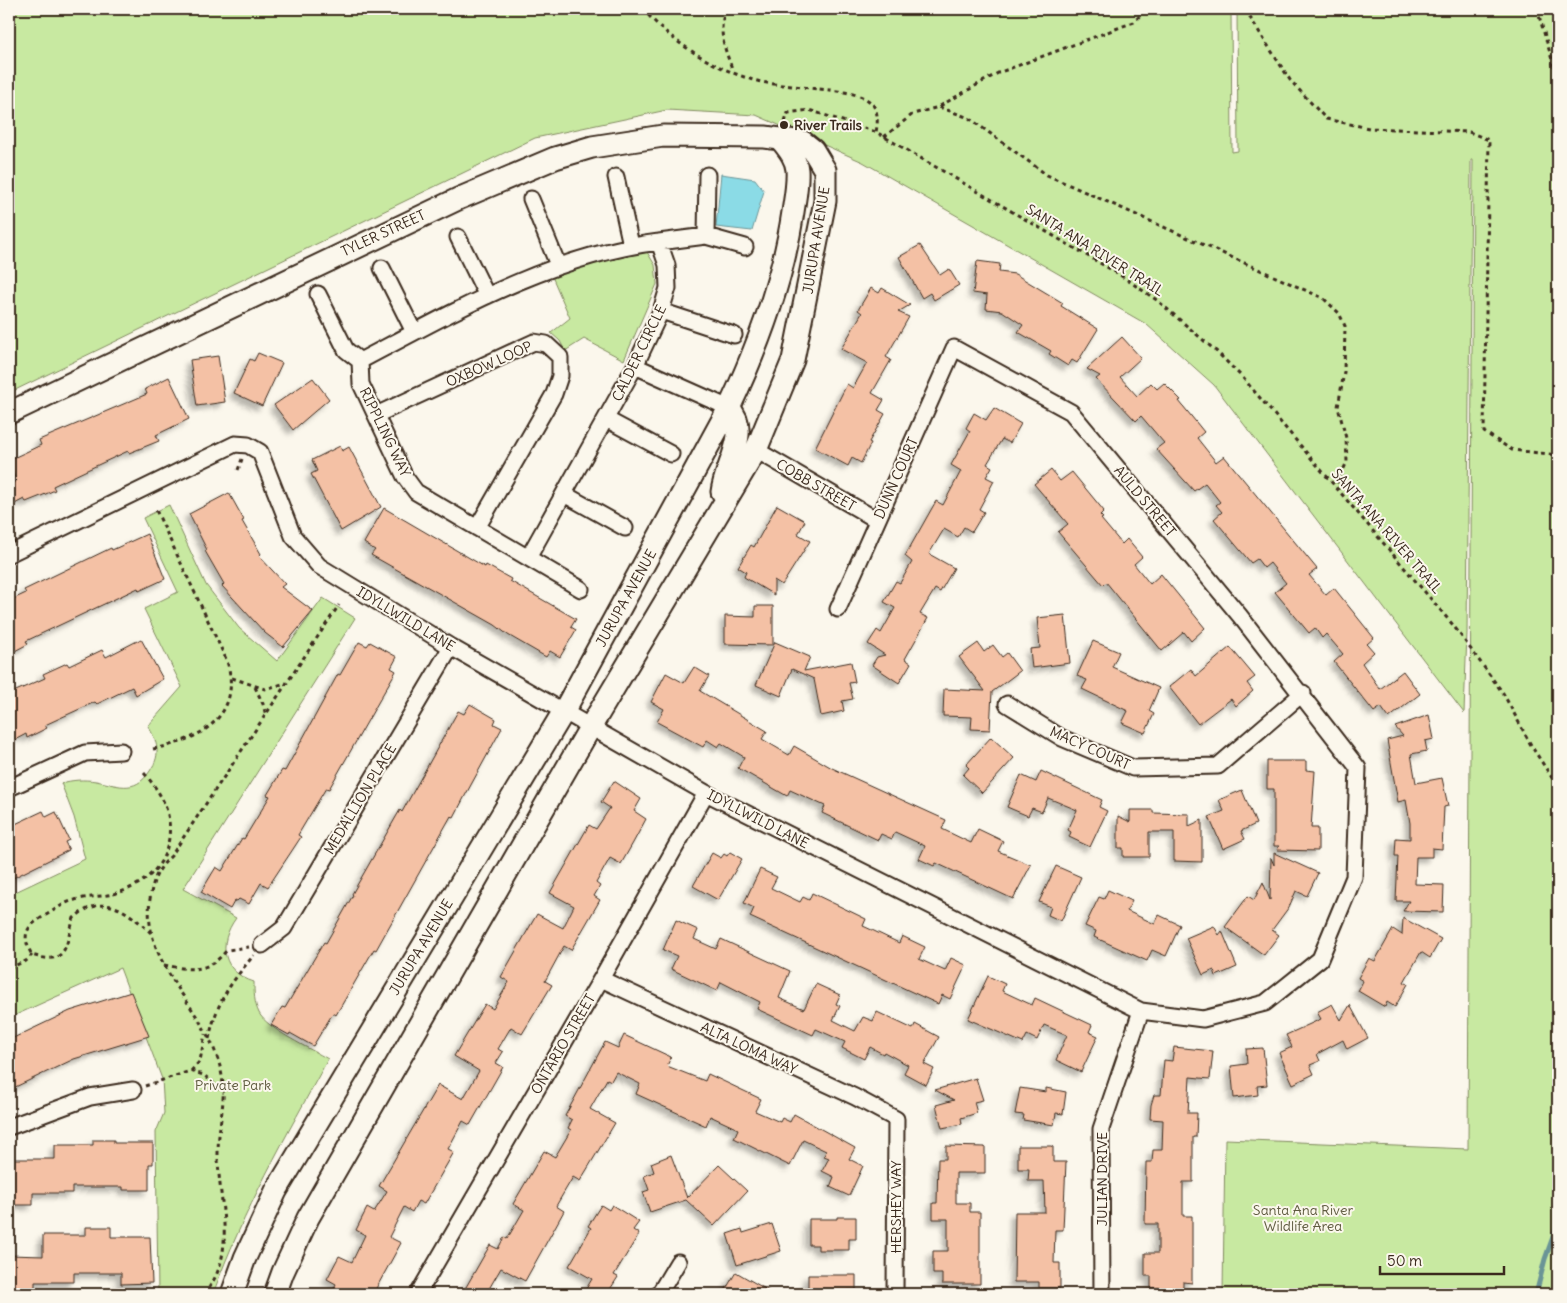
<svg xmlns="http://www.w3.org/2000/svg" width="1567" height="1303" font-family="Delius,sans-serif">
<defs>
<filter id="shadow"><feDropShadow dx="-4.5" dy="4.5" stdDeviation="2.5" flood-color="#0004"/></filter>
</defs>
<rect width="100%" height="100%" fill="#fbf7ec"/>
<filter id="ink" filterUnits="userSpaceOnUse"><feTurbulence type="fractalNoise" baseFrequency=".02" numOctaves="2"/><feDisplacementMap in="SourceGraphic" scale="10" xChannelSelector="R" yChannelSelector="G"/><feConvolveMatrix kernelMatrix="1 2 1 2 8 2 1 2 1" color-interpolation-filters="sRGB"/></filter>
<g filter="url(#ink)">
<path fill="#c8e9a1" stroke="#828a60" d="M9 9H1231L1232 152 1238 151 1237 9H1558V1294H1223L1225 1139 1468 1149 1473 160H1471L1467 633 1464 713 1214 385 1146 324 863 162 756 115 667 110 535 138 9 393Z
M647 252 655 265 657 284 624 360 584 339 565 351 560 341 551 333 570 318 551 274 606 259Z
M169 505 206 585 239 628 277 661 323 598 355 618 183 889 236 918C217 944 222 972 254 982 254 992 254 1003 259 1013 267 1029 311 1049 328 1059 286 1136 243 1211 213 1294H158L156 1132 164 1113 162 1079 120 968 9 1018V895L85 859 74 817 61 783C73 780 83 779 96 781 121 786 137 795 153 766 161 752 156 739 148 726L182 687 144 609 178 592 143 518Z"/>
<path fill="#8bdbe6" stroke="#6b9496" d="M721 174 755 179 764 191 752 231 716 227Z"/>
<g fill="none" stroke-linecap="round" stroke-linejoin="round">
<path stroke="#6b9496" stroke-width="5" d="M1536 1294 1545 1259 1558 1223"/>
</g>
<path fill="#f4c1a5" stroke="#3b2a1e" filter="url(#shadow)" d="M920 245 940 275 949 269 959 285 934 300 930 293 922 298 899 257Z
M977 261 1000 264 999 272 1015 274 1063 303 1061 306 1098 329 1077 363 1072 360 1068 366 1049 354 1051 351 1018 332 1023 325 1002 311 986 309 987 295 973 293Z
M871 288 879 293 882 288 910 305 898 312 909 317 886 357 891 360 872 393 884 400 878 410 885 414 869 442 871 443 861 463 852 458 848 466 815 448 847 384 853 388 867 363 841 349 862 313 858 310Z
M1122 337 1141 358 1120 377 1137 396 1151 383 1157 389 1164 383 1181 400 1179 401 1204 432 1197 438 1216 462 1224 456 1317 569 1309 575 1326 595 1334 588 1374 638 1367 644 1374 652 1362 663 1380 689 1403 671 1420 694 1389 718 1381 707 1374 712 1334 662 1343 654 1326 634 1322 638 1315 628 1309 633 1275 592 1286 583 1270 563 1264 568 1257 559 1251 563 1214 519 1222 512 1216 505 1220 502 1205 483 1194 491 1156 449 1164 443 1141 416 1136 421 1096 379 1100 376 1087 369Z
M258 353 282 363 262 406 234 393 250 359 254 361Z
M218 356 225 402 197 406 190 360Z
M169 377 189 419 156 435 159 441 129 453 128 451 87 470 53 486 55 490 41 496 26 502 24 499 9 507V485L16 481 9 460 41 445 39 440 147 394 145 389Z
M313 378 329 399 293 430 274 405Z
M994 408 1021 424 1010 443 1002 439 987 464 992 467 986 477 994 481 979 509 984 512 972 532 964 527 958 537 944 529 929 554 954 568 940 592 935 589 920 614 928 618 905 659 911 663 899 683 872 665 877 657 885 655 868 644 877 630 881 633 895 608 884 602 896 581 900 583 912 562 905 556 936 501 943 505 961 471 951 465 970 431 966 428 974 413 986 420Z
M340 446 342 451 349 447 381 507 341 531 311 474 317 471 312 460Z
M1051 470 1060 481 1072 472 1104 511 1100 515 1103 518 1101 519 1122 544 1127 539 1142 557 1134 564 1150 584 1161 574 1205 628 1191 641 1184 632 1162 651 1106 582 1103 585 1058 532 1068 524 1034 484Z
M229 493 244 520 242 521 261 554 259 556 285 584 281 587 313 611 283 647 265 633 222 586 224 584 205 551 207 550 189 514Z
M777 505 805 521 798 534 810 541 782 585 774 580V595L744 577 746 572 738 567 751 545 754 547Z
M384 508 485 567 486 565 511 579 510 581 576 619 571 627 576 630 560 657 550 651 546 657 508 635 495 625 371 555 375 550 364 543Z
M147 534 165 579 139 591 138 588 26 641 28 644 9 654V601L26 593 24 590 111 548 112 550Z
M755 606H773V645L725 644V616L755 617Z
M1065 615 1070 663 1032 668 1030 649 1040 648 1037 618Z
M141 639 163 679 136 695 132 687 97 704 95 702 45 725 47 728 27 738 26 734 9 743V694L45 678 43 674 67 663 69 666 102 650 106 657Z
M1093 641 1119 652 1112 667 1159 688 1149 711 1154 714 1145 733 1122 723 1128 711 1082 689 1087 680 1077 676Z
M359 642 367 646 370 642 397 657 391 668 396 671 329 789 326 788 298 835 301 837 268 887 261 883 249 904 239 899 237 901 235 900 230 909 201 892 216 867 222 871 242 838 244 839 270 796 267 795 282 770 285 771 338 674 340 675Z
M775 642 810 657 804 671 851 662 855 682 849 683 853 699 842 701 844 711 821 716 814 679 792 669 781 696 756 685Z
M978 643 984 652 993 645 1002 657 1007 653 1020 671 992 692 990 730 971 729 972 717 943 716 944 689 985 691 959 657Z
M1230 647 1255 677 1247 683 1253 691 1236 706 1231 699 1198 724 1169 687 1191 669 1196 676Z
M694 667 709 676 700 691 767 731 762 739 789 755 794 746 832 768 946 820 942 829 971 843 978 829 1003 841 998 851 1031 865 1013 899 936 863 934 866 919 859 925 846 895 832 892 839 881 834 878 840 822 813 825 806 790 790 787 796 738 768 744 757 721 743 718 747 707 740 703 747 657 722 664 709 651 702 666 673 684 683Z
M470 704 496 719 494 724 502 728 466 794 454 817 451 816 376 950 374 949 336 1015 333 1013 313 1046 290 1033 289 1035 271 1025 282 1007 285 1008 324 942 326 943 353 895 352 894 400 810 402 812 458 711 464 714Z
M1429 715 1434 739 1425 741 1427 751 1411 754 1416 783 1442 778 1448 806 1444 807 1442 849 1432 848V857H1416L1415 884 1444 885 1443 912 1403 911 1409 901H1396L1398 856H1395L1396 838 1410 839V823L1406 800 1398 802 1387 740 1403 736 1395 727Z
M991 737 1014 758 982 793 963 775 969 768 966 765Z
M1267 761H1306V770L1315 771 1311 828H1318V851L1277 850 1279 846H1274V789H1267Z
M1041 771 1102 800 1099 807 1107 811 1090 847 1069 837 1071 832 1068 830 1077 810 1048 798 1042 812 1032 808 1028 816 1007 807 1021 775 1036 782Z
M614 781 641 799 634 811 646 819 633 843 621 864 610 858 596 883 600 886 594 896 600 900 571 950 564 946 545 981 552 985 522 1034 511 1027 498 1049 503 1052 496 1063 503 1067 470 1125 463 1121 448 1149 454 1152 424 1204 418 1201 412 1212 404 1207 389 1237 401 1243 373 1294H346L334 1288 336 1284 327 1279 339 1256 352 1262 365 1235 356 1230 367 1208 374 1212 387 1191 379 1186 438 1085 463 1099 479 1071 454 1056 485 1004 493 1009 509 982 501 977 537 914 563 928 574 906 550 893 589 825 596 829 610 808 601 802Z
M1242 790 1256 824 1241 831 1245 839 1223 849 1209 817 1224 811 1219 800Z
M1130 810H1153V813L1189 814V826L1202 820V862L1174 861V832H1149V857H1123V848H1118V816L1130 822Z
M43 811 46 817 56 812 69 840 65 842 69 850 9 880V827Z
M730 852 742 859 718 900 693 886 712 853 721 858 724 854 727 856Z
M1274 853 1318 873 1307 896 1296 891 1289 907 1272 930 1279 935 1264 955 1225 927 1248 896 1254 900 1263 882 1270 900 1271 858 1274 865Z
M1056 866 1081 877 1061 921 1048 915 1051 907 1039 902Z
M760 869 777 877 771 888 800 902 803 897 809 900 812 893 835 904 866 919 863 926 874 931 899 943 902 936 925 947 919 959 945 971 951 958 966 965 950 999 942 995 938 1004 750 917 754 908 744 903Z
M1108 890 1132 901 1127 911 1155 924 1159 915 1180 925 1166 956 1152 950 1147 961 1094 937 1096 931 1085 926 1099 897 1104 899Z
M1403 918 1441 939 1430 958 1421 952 1404 982 1408 984 1395 1007 1387 1002 1385 1007 1358 991 1363 981 1358 978 1369 958 1375 961 1393 929 1402 935Z
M676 920 698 930 694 939 716 949 721 939 790 971 779 998 804 1009 816 984 840 995 836 1004 840 1006 833 1020 855 1031 863 1017 873 1021 877 1012 913 1029 915 1024 939 1037 924 1064 934 1069 926 1085 904 1073 908 1065 884 1052 883 1054 870 1047 864 1059 842 1048 845 1042 816 1029 813 1035 757 1009 760 1002 721 982 717 991 671 969 677 956 663 950Z
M1214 926 1219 935 1222 931 1237 967 1216 976 1214 970 1203 975 1186 938Z
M988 976 1005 984 1002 991 1032 1005 1035 998 1092 1025 1089 1032 1098 1036 1081 1072 1056 1060 1067 1035 1044 1025 1037 1040 1027 1035 1023 1043 968 1019Z
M131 992 149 1036 74 1059 9 1090V1040L70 1011Z
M1332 1004 1341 1020 1350 1005 1368 1038 1347 1049 1343 1040 1317 1054 1320 1061 1310 1065 1314 1074 1293 1084 1279 1053 1292 1047 1286 1035 1321 1019 1317 1012Z
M624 1035 671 1057 667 1066 705 1081 708 1074 761 1099 755 1111 780 1122 782 1118 790 1122 794 1114 855 1148 849 1159 863 1166 849 1196 830 1187 834 1177 822 1171 829 1158 824 1156 826 1151 803 1140 790 1166 734 1138 738 1129 710 1116 706 1126 636 1094 640 1084 616 1072 611 1081 607 1079 590 1109 615 1123 580 1181 573 1177 556 1206 564 1211 525 1281 501 1268 486 1294H462L490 1245 498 1249 504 1237 507 1239 524 1210 513 1204 544 1151 555 1157 571 1130 568 1128 572 1120 565 1116 605 1042 618 1048Z
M1174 1047 1213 1051 1210 1079 1190 1077 1188 1113H1197L1196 1137H1193V1182H1183V1216H1192V1283L1183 1282V1288H1151V1276H1145V1253H1158V1224H1145L1146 1162H1152L1153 1150H1162L1163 1120 1150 1119 1151 1105 1154 1095H1161L1164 1060 1172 1061Z
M1263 1048 1267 1085 1257 1086 1258 1095 1234 1098 1231 1066 1247 1064 1246 1049Z
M976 1078 983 1100 974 1102 977 1113 961 1118 962 1124 942 1128 936 1105 954 1100 935 1090Z
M1020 1088 1046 1092V1088L1066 1092 1063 1114 1056 1113 1054 1125 1023 1120 1024 1115 1015 1114Z
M93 1140H114V1143H153V1164H149V1190H123V1187H72V1193H33V1205H9V1165H14V1159H55V1145H93Z
M946 1146 985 1147V1173H956V1203H970V1212H980V1284H942V1274H933V1251H948V1219H933V1203H937L938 1159H946Z
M1018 1146H1051L1053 1147V1162H1066L1063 1230H1055L1054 1263H1060V1288H1039V1282H1014L1015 1212H1045L1044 1181H1028L1029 1169H1018Z
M671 1155 687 1198 719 1165 747 1191 714 1226 686 1200 650 1212 643 1192 649 1190 644 1176 654 1172 651 1163Z
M601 1205 609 1210 612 1205 639 1222 633 1230 639 1234 614 1275 618 1277 607 1294H583L592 1279 569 1266 591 1228 588 1226Z
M837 1217H856V1239H849V1250H818V1245H809V1219H837Z
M772 1224 781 1251 737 1265 727 1234 742 1229 743 1233Z
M86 1227H111V1237H150L152 1283 121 1284V1273H74V1282H35V1294H9V1255L43 1256V1235H86Z
M736 1272 774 1294H723Z
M808 1275H856V1290H848V1294H808Z"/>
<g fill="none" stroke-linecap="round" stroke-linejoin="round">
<g stroke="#3b2a1e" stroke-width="19">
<path id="street" d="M616 177 631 245
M531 199 558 265
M706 236 707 175
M458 237 487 296
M659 242 706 236 745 247
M382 268 414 332
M318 294 346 350 360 361
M661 311 734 335
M360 361C455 311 552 255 659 242L667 265 668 288 661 311 635 366 528 558
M360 361 361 384 405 477 416 492 581 589
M635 366 729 408
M376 415 534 342 546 344 560 357V376L554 394 477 528
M606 419 671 454
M756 450 877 520
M564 494 625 528
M9 554 235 444 248 445 260 452 293 536 319 566 451 647 706 793 1141 1011 1203 1019 1265 1003 1320 959 1354 877 1358 768 1240 616 1071 412 954 348 838 609
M1007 704 1062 738 1133 768 1218 766 1303 693
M9 788 85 753 121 751
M262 945 284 928 451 647
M601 979 855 1097 896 1119 895 1294
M9 1127 90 1097 133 1090
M418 1294 601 979 706 793
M659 1294 678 1262
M1102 1294 1101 1129 1141 1011"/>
</g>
<g stroke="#3b2a1e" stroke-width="25">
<path id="secondary" d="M9 413 458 199 555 158 592 147 663 136 765 137 803 142 813 150 825 170V201L793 360 756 450 591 726 308 1218 283 1272 275 1294
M722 492C725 465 752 432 729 408
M232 1294 245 1258 276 1191 564 711 729 408C758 347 783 280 793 212 795 198 798 184 797 170 796 158 788 149 781 140"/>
</g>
<path stroke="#3b2a1e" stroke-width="3" stroke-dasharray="4 4" stroke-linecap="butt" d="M643 9C670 41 710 66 750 79 768 85 790 85 810 88 825 90 857 91 869 101 879 109 878 121 876 132L1117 273 1158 301 1217 352 1243 378 1453 625 1503 693 1532 747 1558 787
M726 9C717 31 725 50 733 71
M1248 9 1249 16 1290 80 1326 119 1369 128 1469 132 1489 140 1484 432 1512 450 1558 455
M1537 9 1558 80
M940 106 998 73 1134 22 1146 9
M785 122 788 113 809 110 876 132
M884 137 913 114 939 107 969 118 1047 175 1323 298 1339 313 1345 326 1344 372 1338 407 1346 438 1347 462 1335 487
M238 470 242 459
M232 678 265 689 286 683
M255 687 263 704 266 716
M153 749C201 740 243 716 227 661L155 508
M144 773C161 793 172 811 169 838 165 867 144 885 117 893 103 897 89 896 75 900 66 902 59 907 51 912 31 924 18 930 32 955 69 967 65 944 74 918 104 892 127 910 151 933
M164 965C192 970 207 974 227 950L249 947
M9 968 26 961 32 955
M209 1039C217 1001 229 985 254 955
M191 1071 200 1061 205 1034
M145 1086 190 1071 204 1075 224 1093
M204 1294C239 1253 218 1202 218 1155 218 1115 231 1094 216 1054 196 1000 142 961 150 899 153 879 157 870 171 856L339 605"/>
<use href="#street" stroke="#fbf7ec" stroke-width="15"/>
<use href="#secondary" stroke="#fbf7ec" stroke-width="21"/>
</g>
</g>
<circle fill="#3b2a1e" stroke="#fbf7ec" stroke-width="2" cx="784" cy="125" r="5"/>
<g text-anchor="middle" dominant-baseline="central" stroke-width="4" stroke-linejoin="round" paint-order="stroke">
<g font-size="14" font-weight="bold" fill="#3b2a1e" stroke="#fbf7ec" text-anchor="start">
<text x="794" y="125">River Trails</text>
</g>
<g font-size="14" fill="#3b2a1e" stroke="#fbf7ec">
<text transform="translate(383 233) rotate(-25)">TYLER STREET</text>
<text transform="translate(816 240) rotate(-81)">JURUPA AVENUE</text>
<text transform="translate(1095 250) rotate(32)">SANTA ANA RIVER TRAIL</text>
<text transform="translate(639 353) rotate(-64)">CALDER CIRCLE</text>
<text transform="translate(489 364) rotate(-24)">OXBOW LOOP</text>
<text transform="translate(385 432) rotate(64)">RIPPLING WAY</text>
<text transform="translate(896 478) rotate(-66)">DUNN COURT</text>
<text transform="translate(816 485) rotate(30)">COBB STREET</text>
<text transform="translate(1145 501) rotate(50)">AULD STREET</text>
<text transform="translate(1387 531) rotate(49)">SANTA ANA RIVER TRAIL</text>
<text transform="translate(626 598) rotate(-61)">JURUPA AVENUE</text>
<text transform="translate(406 619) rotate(31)">IDYLLWILD LANE</text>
<text transform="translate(1090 748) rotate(24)">MACY COURT</text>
<text transform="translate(360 799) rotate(-59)">MEDALLION PLACE</text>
<text transform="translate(758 819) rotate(27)">IDYLLWILD LANE</text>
<text transform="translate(421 947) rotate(-59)">JURUPA AVENUE</text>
<text transform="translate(563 1044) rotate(-60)">ONTARIO STREET</text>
<text transform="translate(749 1048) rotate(25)">ALTA LOMA WAY</text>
<text transform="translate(1102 1179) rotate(-90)">JULIAN DRIVE</text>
<text transform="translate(896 1207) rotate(-90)">HERSHEY WAY</text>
</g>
<g font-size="14" fill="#5e5a3f" stroke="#fbf7ec">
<text x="233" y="1085">Private Park</text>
<text x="1303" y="1210">Santa Ana River<tspan x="1303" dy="16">Wildlife Area</tspan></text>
</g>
</g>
<rect width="1567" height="1303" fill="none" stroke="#fbf7ec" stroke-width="30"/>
<rect x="15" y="15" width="1537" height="1273" fill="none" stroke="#3b2a1e" stroke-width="2" filter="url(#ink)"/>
<path d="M1380 1266v8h124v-8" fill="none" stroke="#3b2a1e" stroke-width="2.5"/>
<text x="1387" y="1266" font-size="15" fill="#3b2a1e" stroke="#fbf7ec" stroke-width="4" paint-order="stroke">50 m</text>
</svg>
